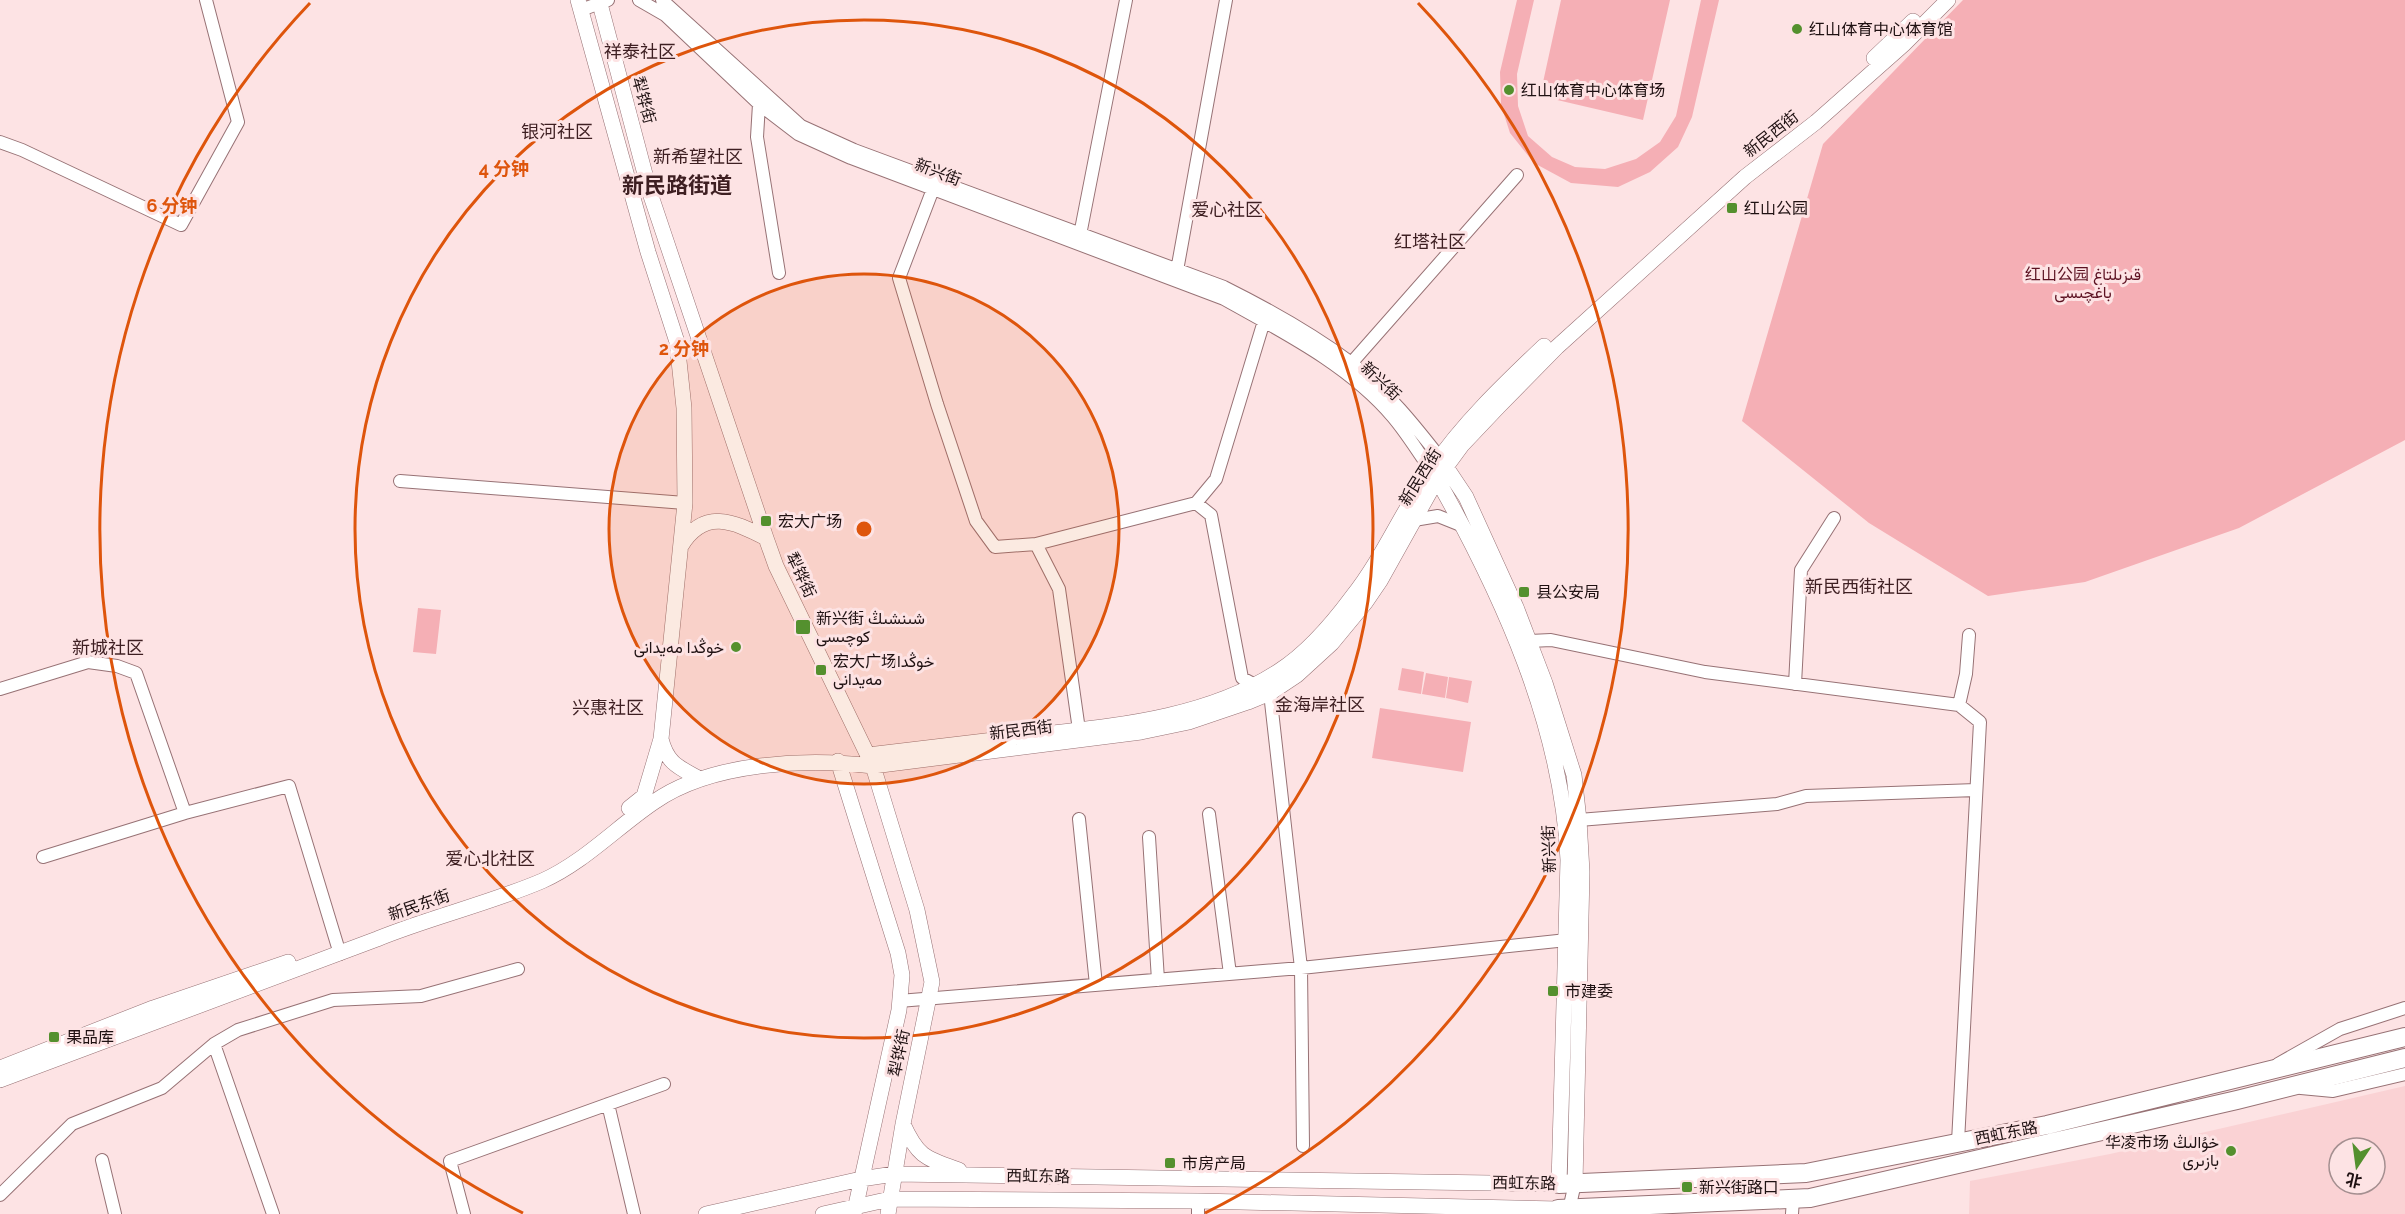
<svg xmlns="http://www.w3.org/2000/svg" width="2405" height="1214" font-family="Raleway,Vazirmatn,'Noto Sans SC',sans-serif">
<rect width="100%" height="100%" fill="#fde3e4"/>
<path fill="#fad2d4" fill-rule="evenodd" d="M2405 1086V1214H1969L1970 1181 2110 1154ZM2339 1148H2375V1184H2339Z"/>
<path fill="#f5afb5" d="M1517 0H1534L1517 74 1518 106 1528 136 1552 157 1575 167 1605 169 1636 159 1660 142 1676 116 1701 0H1719L1692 117 1678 147 1650 172 1618 187 1571 183 1534 163 1510 133 1501 105 1500 72Z
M1561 0H1670L1643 120 1540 96Z
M1963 0H2405V440L2239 528 2085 582 1988 596 1869 523 1742 421 1823 144Z
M418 608 441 610 436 654 413 652Z
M1402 668 1424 672 1421 694 1398 690Z
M1426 673 1448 677 1445 698 1422 694Z
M1449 677 1472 681 1468 703 1446 698Z
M1380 708 1471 722 1463 772 1372 758Z"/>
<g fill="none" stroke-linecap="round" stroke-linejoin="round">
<g stroke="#977275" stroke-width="14">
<path id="minor" d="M639 0 665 15 759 104 798 134 851 158 1224 299C1283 332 1349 365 1393 417 1409 436 1422 458 1436 478
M662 0 801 126 854 150 1224 287C1268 309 1311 333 1350 362 1385 388 1417 428 1444 463
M581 10 608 0
M759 104 757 137 779 273
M0 142 22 150 181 225 238 122 206 0
M933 189 899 278 937 404 976 521 995 547 1036 544 1196 503 1216 479 1264 321
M1079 240 1126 0
M1176 276 1226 0
M1347 368 1517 175
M400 481 685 503
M1196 503 1211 515 1242 678 1270 693 1301 968 1303 1146
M1414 520 1438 516 1463 526
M1036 544 1059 589 1080 737
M1530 641 1551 640 1705 672 1959 705 1980 722 1958 1142
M1795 684 1801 570 1834 518
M0 689 88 662 117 666 136 673 185 813 289 786 340 954
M1959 705 1966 674 1969 635
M1209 814 1230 974
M1079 819 1096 985
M1579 820 1777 804 1806 796 1976 790
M1149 837 1158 980
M43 857 185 813
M899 1001 1301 968 1567 940
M214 1044 273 1214
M2278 1064 2340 1029 2405 1008
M2301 1088 2333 1091 2405 1074
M608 1104 634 1214
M102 1160 115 1214
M0 1195 72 1124 162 1088 214 1044 238 1030 333 1000 421 996 518 969
M464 1214 450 1161 664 1084
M1198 1214V1201
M1568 1214 1575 1183
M1792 1214 1793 1199"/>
</g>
<g stroke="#977275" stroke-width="16">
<path id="major" d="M578 0 648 252 677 342 684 408 685 503 661 739C667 763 678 767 698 778
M599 0 650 193 766 538 776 566 873 766 917 910 932 982 903 1124 888 1214
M1874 58 1913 21
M1446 467 1466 497 1516 607 1545 683 1574 775 1579 820 1582 872 1575 1183
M681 546C704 508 733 521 766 538
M868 755C927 748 985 741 1044 734 1124 725 1210 716 1279 671 1307 653 1332 624 1352 597 1383 558 1402 511 1431 470 1462 424 1504 384 1544 346
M838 761 898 953 902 975 899 1010 854 1214
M629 808 644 796 661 739
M0 1068 153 1008 288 962
M0 1080C126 1033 252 987 377 939 431 917 488 904 542 881 583 863 617 827 654 802 711 762 806 758 873 766L1141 732 1189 722 1248 702 1270 693 1297 675 1332 643 1365 603 1380 581 1437 479 1462 445 1498 407 1557 347 1745 177 1816 122 1903 45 1948 0
M903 1124C918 1157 925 1158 959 1170
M706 1214 861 1179 894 1174 1559 1184 1568 860C1562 725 1502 595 1437 479
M823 1214 890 1199 1198 1201 1558 1209"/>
</g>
<g stroke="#977275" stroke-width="20">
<path id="highway" d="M1559 1184 1806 1173 2047 1125 2405 1037
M1558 1209 1810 1198 2237 1100 2405 1058"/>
</g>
<use href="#minor" stroke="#fff" stroke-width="12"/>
<use href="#major" stroke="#fff" stroke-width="15"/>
<use href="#highway" stroke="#fff" stroke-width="18"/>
</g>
<circle cx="864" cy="529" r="255" fill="#de550c" fill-opacity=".12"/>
<g fill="none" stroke="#de550c" stroke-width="3">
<circle cx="864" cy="529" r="255"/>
<circle cx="864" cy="529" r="509"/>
<path d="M523 1213A764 764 0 0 1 310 3M1418 3A764 764 0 0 1 1205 1213"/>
</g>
<g fill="#54902e" stroke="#fde3e4" stroke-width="2">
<circle cx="1797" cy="29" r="6"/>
<circle cx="1509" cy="90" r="6"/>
<rect x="1726" y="202" width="12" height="12" rx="3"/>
<rect x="760" y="515" width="12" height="12" rx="3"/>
<rect x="1518" y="586" width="12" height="12" rx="3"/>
<rect x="795" y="619" width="16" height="16" rx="3"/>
<circle cx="736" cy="647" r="6"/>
<rect x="815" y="664" width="12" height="12" rx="3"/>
<rect x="1547" y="985" width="12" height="12" rx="3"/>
<rect x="48" y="1031" width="12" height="12" rx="3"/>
<circle cx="2231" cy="1151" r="6"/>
<rect x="1164" y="1157" width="12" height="12" rx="3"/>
<rect x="1681" y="1181" width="12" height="12" rx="3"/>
</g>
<g text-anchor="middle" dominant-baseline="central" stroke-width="6" stroke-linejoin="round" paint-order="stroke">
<g font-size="16" fill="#1f1112" stroke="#fde3e4" text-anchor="start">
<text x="1809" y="29">红山体育中心体育馆</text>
<text x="1521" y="90">红山体育中心体育场</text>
<text x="1744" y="208">红山公园</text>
<text x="778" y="521">宏大广场</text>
<text x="1536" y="592">县公安局</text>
<text x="816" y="618">新兴街 شىنشىڭ<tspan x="816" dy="18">كوچىسى</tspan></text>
<text x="724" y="647" text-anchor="end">خوڭدا مەيدانى</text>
<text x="833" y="661">宏大广场خوڭدا<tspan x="833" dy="18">مەيدانى</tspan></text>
<text x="1565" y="991">市建委</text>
<text x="66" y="1037">果品库</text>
<text x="2219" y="1142" text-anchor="end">华凌市场 خۇالىڭ<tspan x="2219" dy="18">بازىرى</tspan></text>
<text x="1182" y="1163">市房产局</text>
<text x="1699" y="1187">新兴街路口</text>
</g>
<g font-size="16" fill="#1f1112" stroke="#fde3e4">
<text transform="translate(644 100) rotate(75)">犁铧街</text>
<text transform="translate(1771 134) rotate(-38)">新民西街</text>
<text transform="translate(938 172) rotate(21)">新兴街</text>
<text transform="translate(1381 381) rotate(43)">新兴街</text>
<text transform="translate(1420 477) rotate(-58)">新民西街</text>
<text transform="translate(801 575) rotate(65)">犁铧街</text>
<text transform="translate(1021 730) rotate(-7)">新民西街</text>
<text transform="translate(1549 849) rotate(-92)">新兴街</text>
<text transform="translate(419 905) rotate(-19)">新民东街</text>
<text transform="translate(899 1053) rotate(-78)">犁铧街</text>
<text transform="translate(2006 1133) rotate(-11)">西虹东路</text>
<text transform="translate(1038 1176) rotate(1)">西虹东路</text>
<text transform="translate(1524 1183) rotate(1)">西虹东路</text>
</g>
<g font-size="16" fill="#5c1121" stroke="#fde3e4">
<text x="2083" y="274">红山公园 قىزىلتاغ<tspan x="2083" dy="18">باغچىسى</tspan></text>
</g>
<g font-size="18" fill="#3e1f22" stroke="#fde3e4">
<text x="640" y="51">祥泰社区</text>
<text x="557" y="131">银河社区</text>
<text x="698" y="156">新希望社区</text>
<text x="1227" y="209">爱心社区</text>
<text x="1430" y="241">红塔社区</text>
<text x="1859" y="586">新民西街社区</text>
<text x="108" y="647">新城社区</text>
<text x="1320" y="704">金海岸社区</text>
<text x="608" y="707">兴惠社区</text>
<text x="490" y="858">爱心北社区</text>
</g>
<g font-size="22" font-weight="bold" fill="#3e1f22" stroke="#fde3e4">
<text x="677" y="185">新民路街道</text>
</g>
</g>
<circle cx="864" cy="529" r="9" fill="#de550c" stroke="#fde3e4" stroke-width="3"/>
<g font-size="18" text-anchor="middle" font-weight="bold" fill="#de550c" stroke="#fde3e4" stroke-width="6" stroke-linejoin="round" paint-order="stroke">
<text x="504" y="175">4 分钟</text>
<text x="172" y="212">6 分钟</text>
<text x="684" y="355">2 分钟</text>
</g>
<g transform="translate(2357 1166) rotate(193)"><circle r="28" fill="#fde3e4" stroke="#a48f90" stroke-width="1.5"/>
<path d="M0-4.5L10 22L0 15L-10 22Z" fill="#54902e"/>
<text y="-9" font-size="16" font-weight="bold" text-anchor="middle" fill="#1f1112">北</text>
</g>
</svg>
